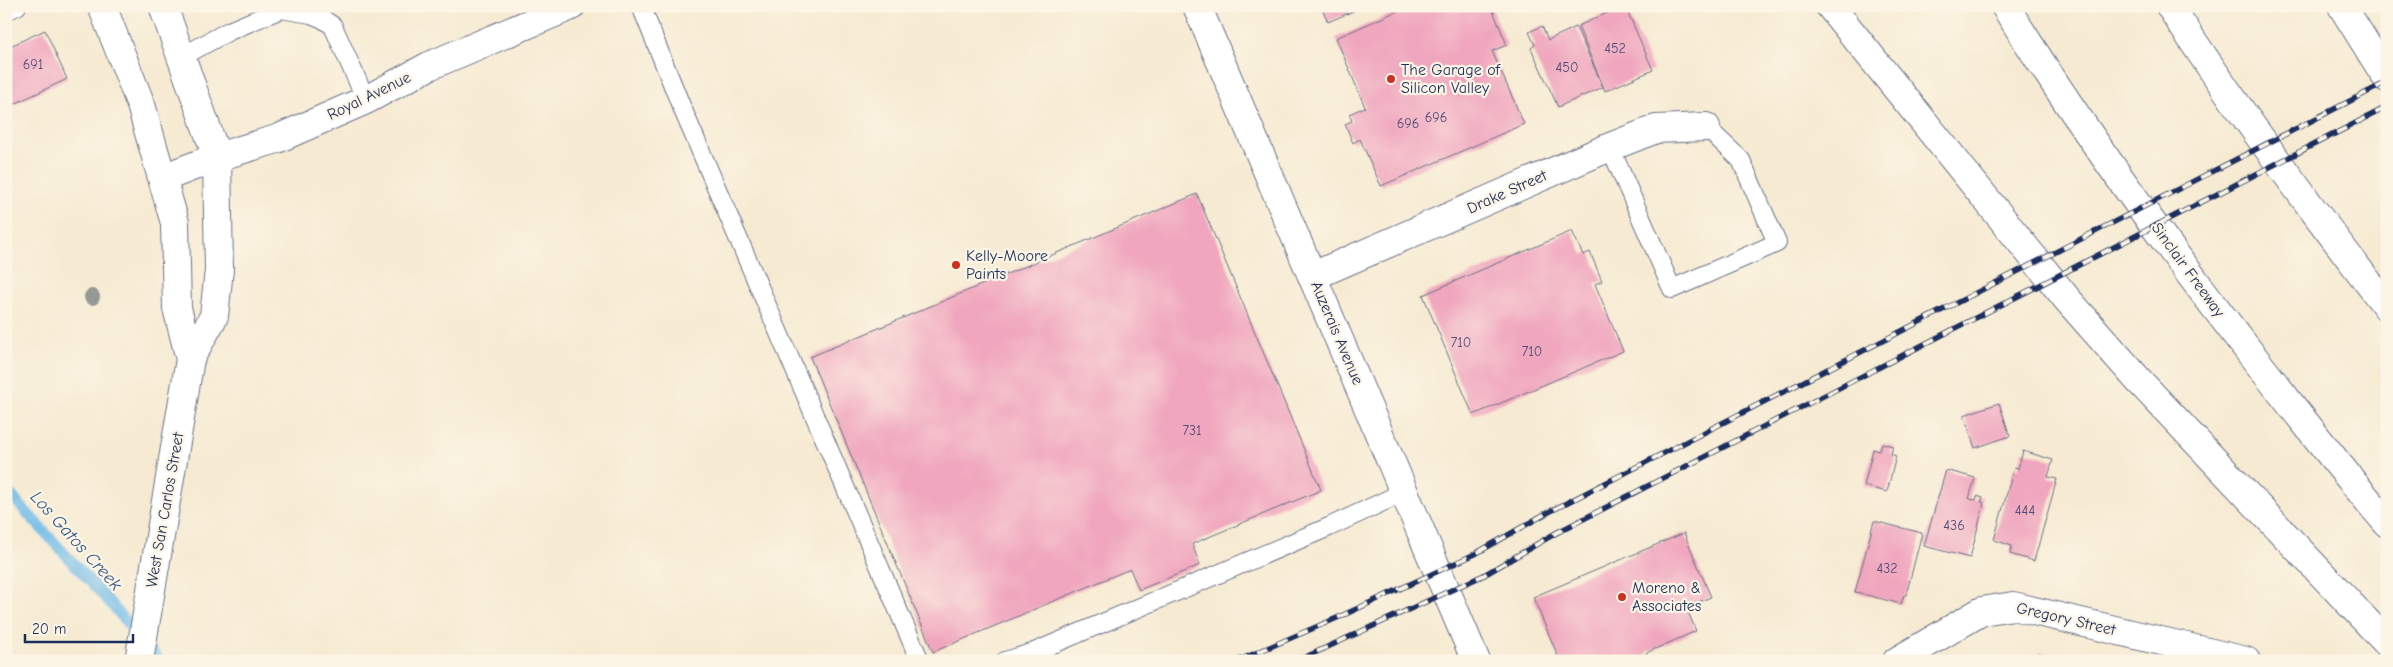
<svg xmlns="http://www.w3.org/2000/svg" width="2393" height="667" font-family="'Comic Neue',sans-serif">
<rect width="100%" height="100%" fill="#fcf5e5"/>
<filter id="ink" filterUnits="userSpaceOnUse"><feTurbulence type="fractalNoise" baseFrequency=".02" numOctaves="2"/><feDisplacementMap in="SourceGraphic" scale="10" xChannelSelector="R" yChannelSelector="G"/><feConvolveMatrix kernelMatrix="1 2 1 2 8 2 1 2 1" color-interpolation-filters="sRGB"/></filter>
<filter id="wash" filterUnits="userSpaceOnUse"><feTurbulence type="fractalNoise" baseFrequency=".0096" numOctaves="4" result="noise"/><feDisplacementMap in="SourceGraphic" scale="20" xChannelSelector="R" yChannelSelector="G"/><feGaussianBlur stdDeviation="1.12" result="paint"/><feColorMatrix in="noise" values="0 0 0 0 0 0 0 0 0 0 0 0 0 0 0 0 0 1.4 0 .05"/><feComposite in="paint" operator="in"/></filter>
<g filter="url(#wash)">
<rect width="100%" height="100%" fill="#f6ead2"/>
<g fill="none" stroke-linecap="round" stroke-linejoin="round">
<path stroke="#6fbbe9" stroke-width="11" d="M6 490 111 604 160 661"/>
</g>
<g id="blocks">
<path fill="#f0a6be" d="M1321 6H1365L1328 22Z
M1409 6H1491L1507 45 1492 51 1524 124 1381 186 1360 139 1353 143 1345 124 1352 121 1349 114 1365 107 1336 38Z
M1623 6H1625L1653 70 1605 91 1578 26Z
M1542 26 1548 40 1576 27 1603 87 1558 107 1531 48 1535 45 1529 32Z
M45 30 67 79 6 108V48Z
M1197 194 1321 490 1192 544 1200 565 1139 590 1130 569 933 652 810 357Z
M1572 231 1583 255 1590 252 1602 281 1595 284 1623 351 1473 415 1423 295Z
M1999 403 2010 436 1975 448 1964 415Z
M1882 443 1893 446 1891 454 1896 456 1887 492 1864 486 1873 449 1879 451Z
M2023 451 2053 460 2048 477 2057 479 2034 561 2010 554 2012 546 1994 540 2014 468 2018 469Z
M1946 470 1975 478 1969 499 1976 500 1977 496 1983 498 1981 502 1984 503 1970 558 1924 546Z
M1874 521 1922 533 1906 595H1904L1901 604 1855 592Z
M1684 533 1711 597 1686 607 1696 631 1646 653 1649 661H1560L1533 597Z
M2039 653 2053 657 2052 661H2038Z"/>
</g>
</g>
<g filter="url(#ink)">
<use href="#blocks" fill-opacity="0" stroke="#687087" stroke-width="1"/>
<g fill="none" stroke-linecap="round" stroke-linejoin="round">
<g stroke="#687087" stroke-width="20">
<path id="service" d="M641 6 680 103 920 661
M6 11 17 6
M181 57 229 31 281 9 311 14 323 19 333 26 366 100
M1610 147 1672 289 1777 243 1741 160 1706 127
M1005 661 1032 653 1329 527 1404 492"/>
</g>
<g stroke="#687087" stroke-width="30">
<path id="minor" d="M163 178 217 157 277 139 366 100 429 66 571 6
M1313 276 1610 147 1656 129 1706 127
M1897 661 1982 611 2013 606 2246 661"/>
</g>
<g stroke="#687087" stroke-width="30">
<path id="tertiary" d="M1197 6 1476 661"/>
</g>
<g stroke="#687087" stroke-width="30">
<path id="primary" d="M102 6 141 105 175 223 177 308 190 359
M139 661 190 359 214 316 219 270 217 157 163 6"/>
</g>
<g stroke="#687087" stroke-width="30">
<path id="motorway" d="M1830 6 2067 299 2141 383 2387 643
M2005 6C2084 133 2173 255 2266 373 2305 423 2345 474 2387 523
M2170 6C2237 110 2312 209 2387 307
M2342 6 2387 78"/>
</g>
<use href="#service" stroke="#fff" stroke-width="18"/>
<use href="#minor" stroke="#fff" stroke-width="28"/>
<use href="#tertiary" stroke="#fff" stroke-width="28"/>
<use href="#primary" stroke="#fff" stroke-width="28"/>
<use href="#motorway" stroke="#fff" stroke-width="28"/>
<g stroke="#1b2f5e" stroke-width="5.5">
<path id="rail" d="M1237 661 1337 618 1475 554 1545 514 2387 82
M1297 661 1484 575 1556 533 2387 107"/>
</g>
<use href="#rail" stroke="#fcf5e5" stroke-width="4" stroke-dasharray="11" stroke-linecap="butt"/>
</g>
<circle fill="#949994" cx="92" cy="297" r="8"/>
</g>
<g fill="#c8321e" stroke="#fcf5e5" stroke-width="2">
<circle cx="1391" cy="79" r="5"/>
<circle cx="956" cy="265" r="5"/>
<circle cx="1622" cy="597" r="5"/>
</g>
<g text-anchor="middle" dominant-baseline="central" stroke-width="4.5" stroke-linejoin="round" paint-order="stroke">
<g font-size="14" fill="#504d76">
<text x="1615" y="48">452</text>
<text x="33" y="64">691</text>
<text x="1567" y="67">450</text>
<text x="1436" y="117">696</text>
<text x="1408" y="123">696</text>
<text x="1461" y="342">710</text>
<text x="1532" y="351">710</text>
<text x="1192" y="430">731</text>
<text x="2025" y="510">444</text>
<text x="1954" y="525">436</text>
<text x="1887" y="568">432</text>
</g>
<g font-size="16" fill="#1b2f5e" stroke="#fcf5e5" text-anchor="start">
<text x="1401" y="70">The Garage of<tspan x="1401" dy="18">Silicon Valley</tspan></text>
<text x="966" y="256">Kelly-Moore<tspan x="966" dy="18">Paints</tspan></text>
<text x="1632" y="588">Moreno &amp;<tspan x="1632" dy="18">Associates</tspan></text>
</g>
<g font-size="16" fill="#1b2f5e" stroke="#fcf5e5">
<text transform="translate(369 96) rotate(-26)">Royal Avenue</text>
<text transform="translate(1507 192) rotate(-24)">Drake Street</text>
<text transform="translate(2188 270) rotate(54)">Sinclair Freeway</text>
<text transform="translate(1337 333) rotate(67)">Auzerais Avenue</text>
<text transform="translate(165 510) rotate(-80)">West San Carlos Street</text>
<text transform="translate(2066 619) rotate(13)">Gregory Street</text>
</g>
<g font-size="18" font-style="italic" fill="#345988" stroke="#fcf5e5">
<text transform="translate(76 541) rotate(48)">Los Gatos Creek</text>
</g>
</g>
<rect width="2393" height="667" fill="none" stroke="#fcf5e5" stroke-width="25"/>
<path d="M25 634v8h108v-8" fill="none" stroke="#1b2f5e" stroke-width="2.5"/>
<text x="32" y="634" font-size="15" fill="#1b2f5e" stroke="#fcf5e5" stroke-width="4" paint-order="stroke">20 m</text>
</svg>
